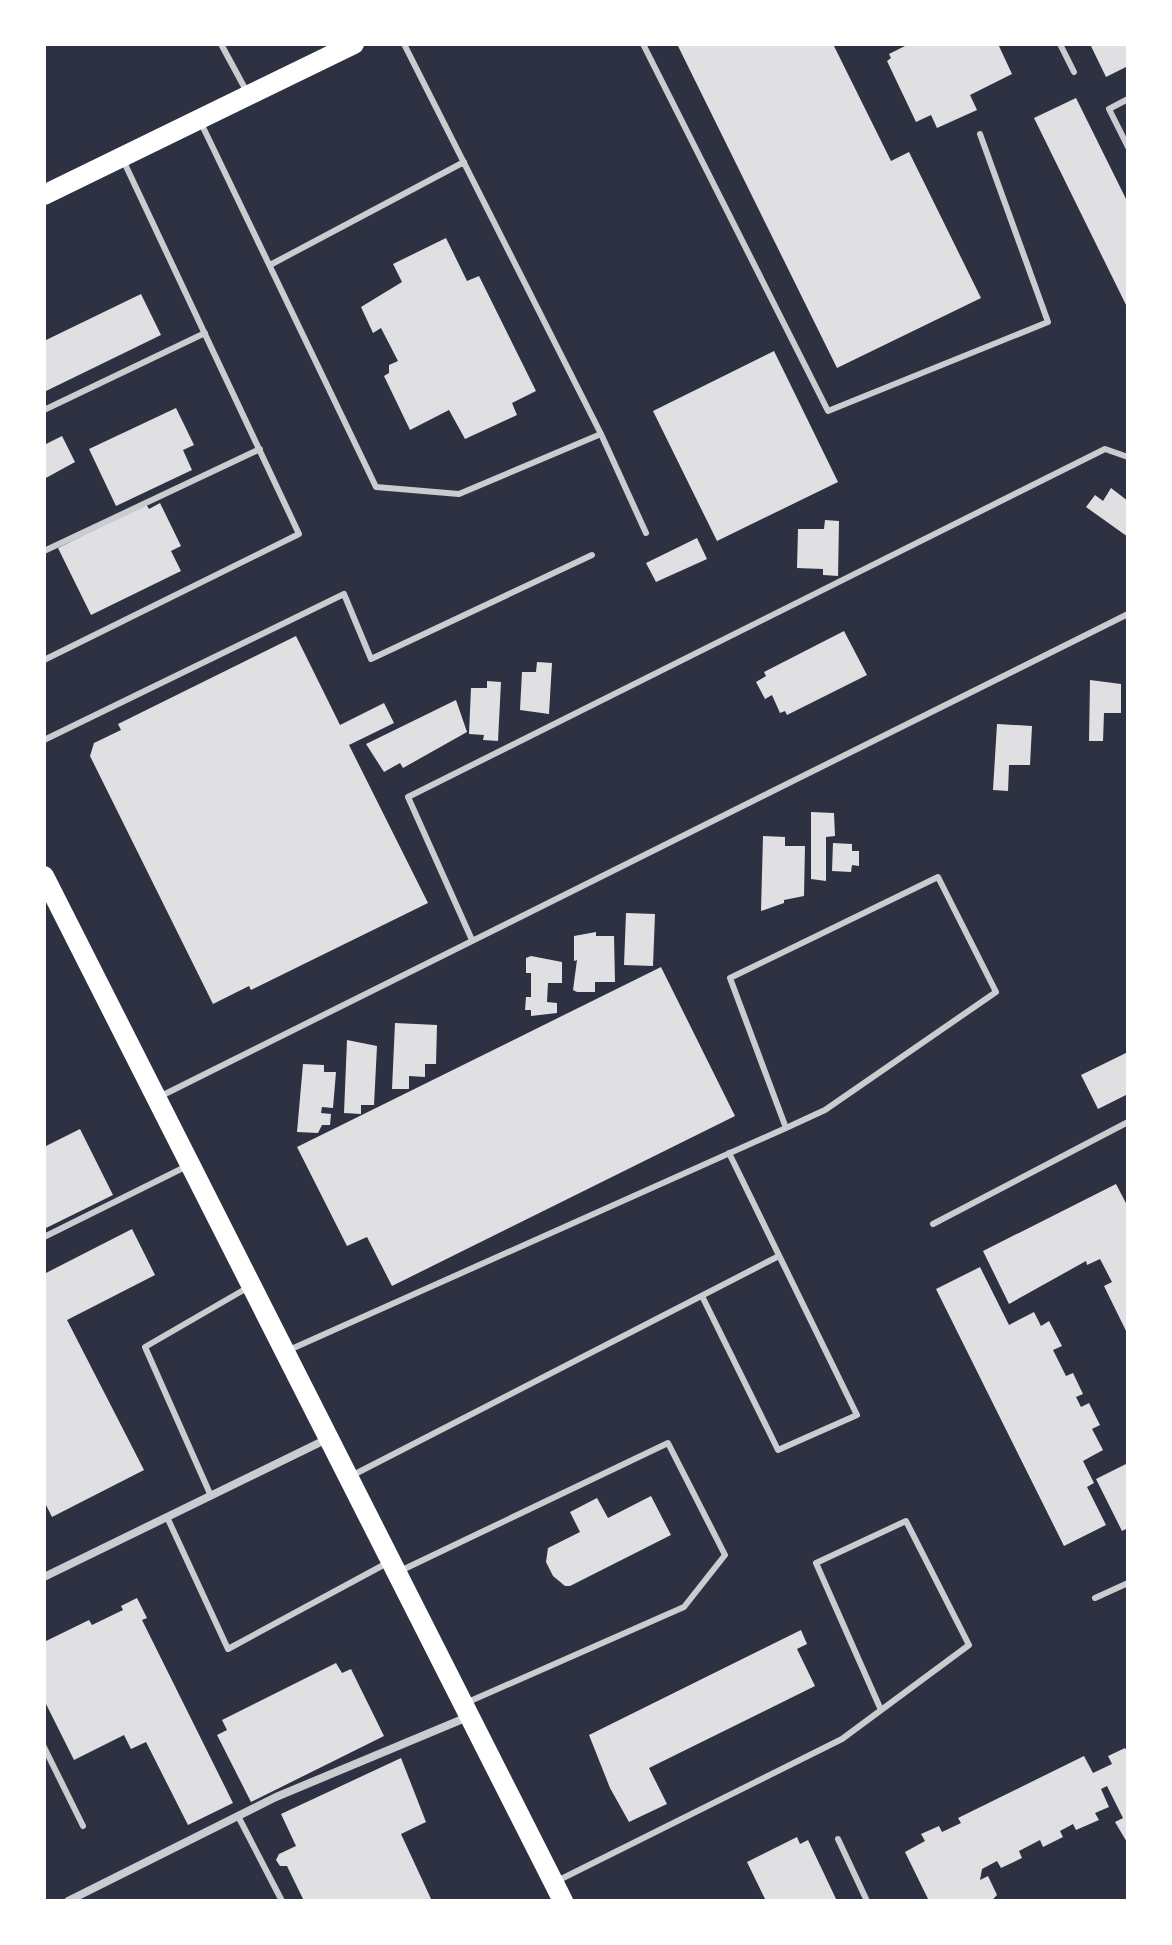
<svg xmlns="http://www.w3.org/2000/svg" width="1172" height="1945" font-family="'PT Sans',sans-serif">
<rect width="100%" height="100%" fill="#2d3142"/>
<path fill="#e0e0e3" d="M677 44H833L891 161 909 152 981 298 837 368Z
M909 44H998L1012 74 970 95 977 110 937 128 931 115 916 122 887 61 891 58 889 54Z
M1090 44H1128V66L1106 77Z
M1076 98 1128 203V309L1034 118Z
M446 238 467 281 479 276 536 391 512 403 517 415 465 439 449 410 410 430 384 376 389 373V365L398 361 381 328 373 333 361 307 402 282 393 264Z
M141 294 161 335 44 392V341Z
M774 351 838 482 717 541 653 411Z
M176 408 194 445 183 450 192 470 116 506 89 449Z
M62 436 75 462 44 479V445Z
M1111 488 1128 501V537L1086 507 1095 495 1103 501Z
M160 503 181 546 171 551 181 571 91 615 58 548 146 504 149 509Z
M825 520 839 521 838 576 823 575V569L797 568 798 529H824Z
M697 538 707 559 656 582 646 563Z
M844 631 867 675 787 715 785 711 780 713 772 695 765 699 756 682 766 676 764 672Z
M296 636 340 725 384 703 394 723 349 745 428 903 251 990 249 986 213 1004 90 756 94 743 121 730 118 724Z
M537 662 552 663 549 714 520 710 522 672H536Z
M1090 680 1121 684V713H1104L1103 741H1089Z
M487 681 501 682 498 741 483 740 484 735 469 734 471 688H487Z
M456 700 467 732 403 768 400 763 384 772 366 744Z
M997 724 1032 726 1030 765H1009L1008 791 993 790Z
M811 812 834 813 835 836 826 837V881L811 879Z
M763 836 785 837V846H805L804 896 784 900V903L761 911Z
M833 843 852 844V851H859V866L852 865 851 872 832 871Z
M626 913 655 914 653 966 624 965Z
M596 932V936H614L615 982H595V992H577L573 990 577 960 574 961V936Z
M531 956 562 962V983H548L547 1002 557 1003V1013L531 1016V1010H525L526 997H531V973H526V958Z
M661 967 735 1116 392 1286 367 1237 347 1246 297 1147Z
M395 1023 437 1025 436 1064H425V1077L409 1076V1089H392Z
M347 1040 377 1046 374 1105H361V1114L344 1113Z
M1128 1052V1094L1098 1109 1081 1075Z
M303 1064 324 1065V1072H336L333 1108 322 1107 321 1113 331 1114 330 1125H322L318 1133 297 1132Z
M80 1129 113 1195 44 1229V1147Z
M1116 1184 1128 1207V1335L1104 1286 1112 1282 1100 1259 1087 1265 1086 1261 1009 1304 983 1251Z
M132 1229 155 1275 67 1320 144 1470 52 1517 44 1501V1274Z
M980 1267 1009 1325 1034 1312 1041 1326 1049 1321 1062 1346 1053 1350 1066 1376 1073 1373 1083 1394 1076 1397 1081 1407 1089 1403 1100 1425 1092 1429 1103 1450 1083 1461 1094 1483 1087 1487 1106 1525 1064 1546 936 1289Z
M1128 1463V1528L1122 1531 1096 1479Z
M651 1496 671 1535 570 1586H565L553 1576 546 1562 548 1548 580 1532 570 1512 597 1498 608 1518Z
M137 1598 147 1618 142 1620 233 1803 188 1825 146 1742 131 1749 124 1735 74 1760 44 1700V1642L89 1620 92 1625 123 1610 121 1606Z
M801 1630 807 1644 797 1649 815 1686 649 1768 667 1804 629 1822 610 1788 589 1735Z
M336 1663 342 1673 351 1669 384 1736 251 1802 217 1735 227 1730 222 1720Z
M1125 1748 1128 1754V1844L1115 1822 1123 1818 1107 1786 1101 1789 1109 1807 1095 1813 1099 1820 1076 1830 1073 1824 1060 1831 1063 1837 1043 1847 1040 1840 1019 1851 1022 1858 1001 1868 997 1861 982 1869 980 1880 988 1876 997 1895 991 1901H929L905 1852 925 1841 921 1834 939 1826 942 1832 961 1823 958 1818 1084 1756 1093 1773 1112 1764 1108 1756Z
M401 1758 426 1822 401 1834 432 1901H304L287 1866H280L276 1860 279 1854 296 1846 281 1814Z
M797 1837 800 1844 808 1840 837 1901H766L747 1862Z"/>
<g fill="none" stroke-linecap="round" stroke-linejoin="round">
<path stroke="#caccd0" stroke-width="6" d="M221 44 248 94
M404 44 601 434
M643 44 828 411 1048 322 980 134
M1060 44 1074 72
M1128 99 1109 109 1128 147
M201 123 376 487 459 494 601 434 646 533
M270 265 464 162
M44 410 205 333
M44 551 260 449
M44 660 299 534 124 162
M44 740 344 594 371 659 592 555
M472 940 408 797 1105 449 1128 457
M161 1096 1128 614
M933 1224 1128 1122
M44 1237 187 1166
M702 1296 778 1450 857 1415 729 1153
M289 1350 786 1128 825 1110 996 992 938 877 730 978 786 1128
M353 1475 779 1256
M211 1496 145 1347 247 1288
M167 1517 228 1649 389 1562
M400 1571 668 1443 725 1555 684 1607 468 1702
M1095 1598 1128 1583
M44 1747 83 1826
M238 1816 282 1901
M838 1839 867 1901
M557 1881 842 1739 969 1645 906 1521 816 1563 881 1710"/>
<path stroke="#caccd0" stroke-width="8" d="M44 1577 327 1439
M68 1901 276 1797 470 1716"/>
<path stroke="#fff" stroke-width="20" d="M44 195 354 44
M44 876 563 1901"/>
</g>
<rect width="1172" height="1945" fill="none" stroke="#ffffff" stroke-width="92"/>
</svg>
